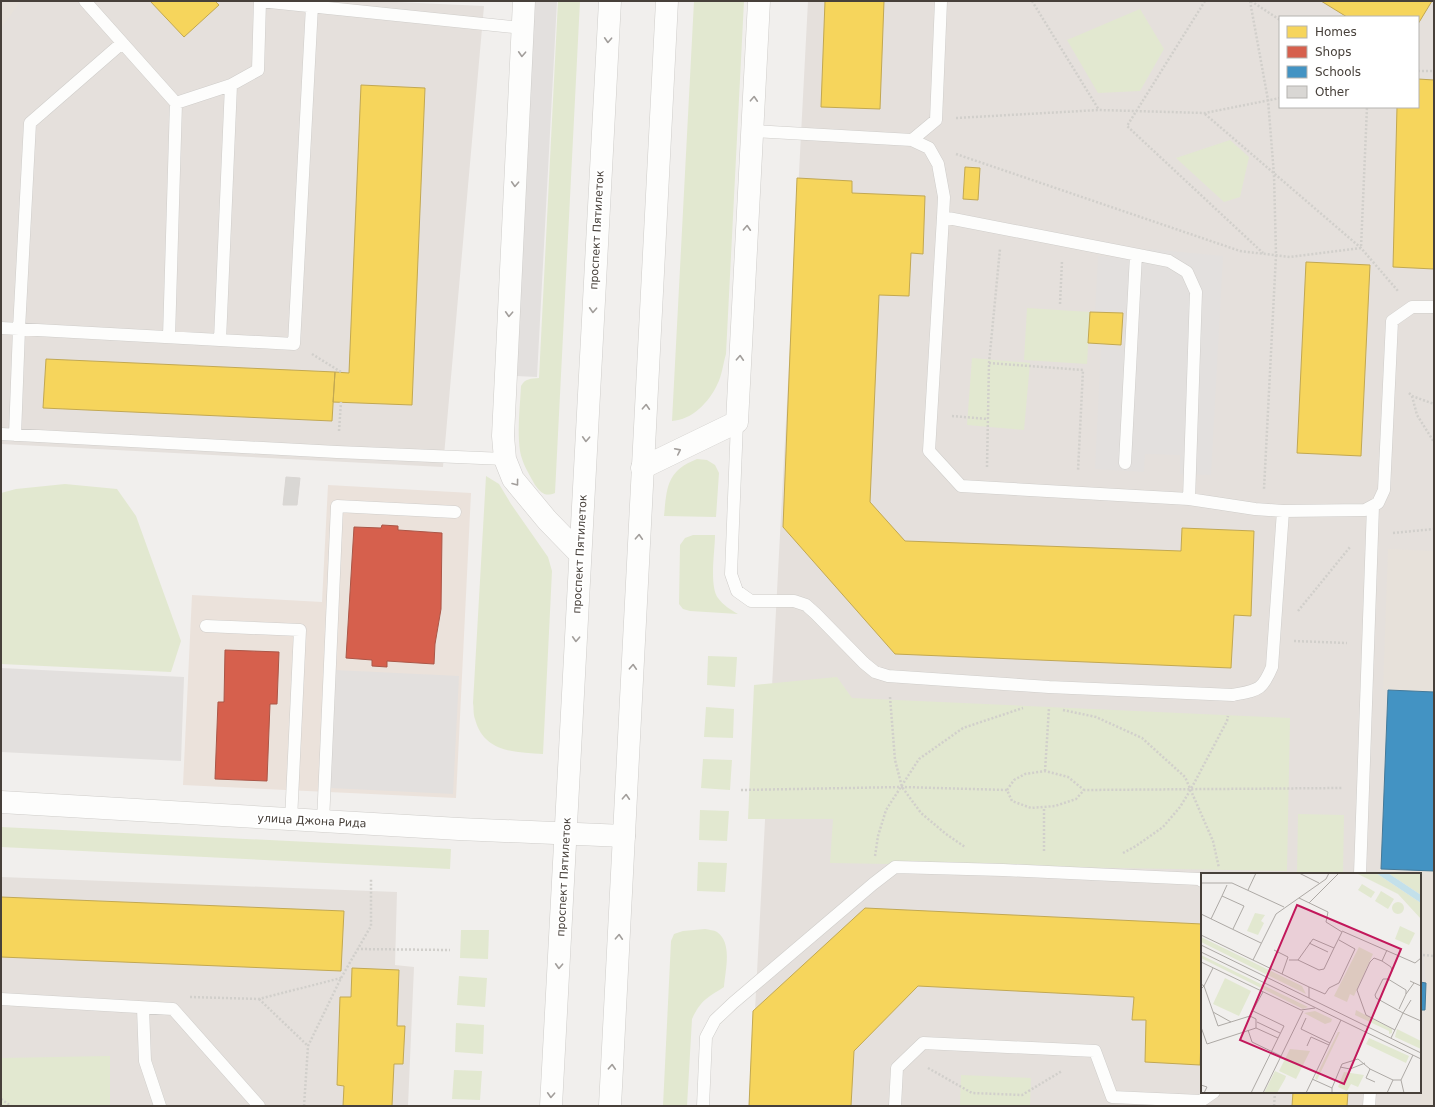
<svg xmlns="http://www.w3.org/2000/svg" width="1435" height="1107" font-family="'DejaVu Sans',sans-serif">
<rect width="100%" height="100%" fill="#f1efed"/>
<path fill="#e5e0dc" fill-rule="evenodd" d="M1 1H374L484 6 443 467 1 444Z
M808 1H1434V1106H750ZM1280 17H1418V107H1280ZM1202 874H1420V1092H1202Z
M1 877 397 892 395 965 414 967 408 1106H1Z"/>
<path fill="#ebe2db" d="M328 485 471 493 456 798 183 785 192 595 322 602Z"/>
<path fill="#e7e1da" d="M1 1H21L1 28Z
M1388 549 1434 551V1106H1420L1426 983 1422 940 1420 939V874H1377L1378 869H1381L1388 690 1383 689Z"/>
<path fill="#e2e8d0" d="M558 1H580L555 493C545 497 541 493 535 485 529 474 522 463 520 451 517 430 520 407 521 386 525 378 531 379 539 378Z
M694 1H744L726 354C723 364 722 376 717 385 709 402 692 420 672 421Z
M1140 9 1164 49 1140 91 1098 93 1067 40Z
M1230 140 1249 157 1240 197 1224 202 1176 158Z
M1027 308 1090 312 1087 364 1024 360Z
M972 358 1030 363 1024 430 967 425Z
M697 459 707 460 715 465 719 473 716 517 664 516C667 486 667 471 697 459Z
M486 476 499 484 511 504 548 557 552 571 543 754C515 752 484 753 475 719 473 714 474 708 473 703Z
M65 484 117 489 136 516 181 641 171 672 1 664V493L16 489Z
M693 535H715C715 551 709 586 718 598 723 605 731 610 738 614L690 611 683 609 679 604 680 545 685 538Z
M708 656 737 657 735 687 707 685Z
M837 677 852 698 1290 718 1287 871 830 863 833 819H748L754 685Z
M706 707 734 709 733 738 704 737Z
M703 759 732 760 730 790 701 788Z
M700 810 729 811 727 841 699 840Z
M1298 814 1344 815 1343 874H1297Z
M1 827 451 849 450 869 1 847Z
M698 862 727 863 725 892 697 891Z
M705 929C709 930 714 930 717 932 733 943 725 971 724 987 707 998 701 1000 692 1019L687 1106H663L671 941 674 934 683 931Z
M461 930H489L488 959 460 958Z
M459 976 487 978 485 1007 457 1005Z
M456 1023 484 1025 483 1054 455 1052Z
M110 1056V1106H1V1058Z
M454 1070 482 1071 480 1100 452 1099Z
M961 1075 1031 1078 1030 1106H960Z"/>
<path fill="#e3e0de" d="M535 1H557L537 377 516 376Z
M1149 249 1223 256 1211 475 1180 474V455L1145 454 1144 472 1095 469 1101 346 1124 348 1125 311 1095 310 1098 256 1123 258Z
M1 668 184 677 181 761 1 752Z
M335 670 459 676 453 794 330 788Z"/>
<path fill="#f6d55c" stroke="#c2a852" d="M150 1H215L219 5 184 37Z
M825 1H884L880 109 821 107Z
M1321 1H1432L1418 24V17H1347Z
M1418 79 1434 80V269L1393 267 1397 107H1418Z
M361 85 425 88 412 405 333 402 335 372 349 373Z
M965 167 980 168 978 200 963 199Z
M797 178 852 181V193L925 196 923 254 911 253 909 296 879 295 870 502 896 531 905 541 1181 551 1182 528 1254 531 1251 616 1234 615 1231 668 895 654 783 527Z
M1306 262 1370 265 1361 456 1297 453Z
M1090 312 1123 313 1121 345 1088 343Z
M46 359 335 372 332 421 43 408Z
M1 897 344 911 341 971 1 957Z
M865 908 1202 924V1015L1200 1065 1145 1062 1146 1020H1132L1134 997 918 986 854 1051 851 1106H749L753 1011Z
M352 968 399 970 397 1026H405L403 1064H394L392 1106H343L344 1086 337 1085 340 997H351Z
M1293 1092H1348L1347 1106H1292Z"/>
<path fill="#d6604d" stroke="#ab5647" d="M382 525 398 526V530L442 533 441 609 435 644 434 664 387 661V667L372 666V660L346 658 354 527 381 528Z
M225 650 279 652 277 704H270L267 781 215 779 218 702H224Z"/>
<path fill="#4393c3" stroke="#447a9a" d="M1388 690 1434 692V871L1381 869Z
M1420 982 1426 983 1425 1010H1420Z"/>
<path fill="#d9d7d4" stroke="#d9d6d3" d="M286 477 300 478 297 505H283Z"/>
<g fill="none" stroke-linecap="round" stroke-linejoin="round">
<g stroke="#cfcdca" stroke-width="13">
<path id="service" d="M85 1 176 103 169 337
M260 1 523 28
M176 103 231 85 258 70 260 1
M752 131 912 140 936 120 941 1
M912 140 929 148 938 164 944 197 943 217 1169 261 1187 272 1196 292 1189 499 1255 509 1283 511 1365 510 1378 503 1384 490 1392 321 1412 307H1434
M943 217 929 451 961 486 1189 499
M1 328 294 344 312 6
M220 340 231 85
M737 422 731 574 737 591 751 601H794L806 605 816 614 864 663 875 672 888 676 1049 687 1233 695C1258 690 1262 691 1272 667L1283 511
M1 434 337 452 505 459
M15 435 19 329 30 123 122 43
M1125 463 1136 255
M206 626 300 630 291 820
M323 822 337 506 455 512
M1360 874 1373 506
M1 999 173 1009 259 1106
M143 1008 145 1061 160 1106
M703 1106 706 1037 715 1020 733 1003 873 884 895 867 1003 870 1199 879 1202 881
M895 1106 897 1068 923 1043 1095 1051 1112 1097 1201 1101 1214 1092
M1369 1106 1370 1092"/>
</g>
<g stroke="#cfcdca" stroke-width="23">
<path id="minor" d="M524 1 503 436 505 459 513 479 547 520 580 554
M642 468 737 422 759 1
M1 802 459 829 624 836"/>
</g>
<g stroke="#cfcdca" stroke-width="23">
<path id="tertiary" d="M551 1106 610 1
M610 1106 667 1"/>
</g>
<path stroke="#d1cfcb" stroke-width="2.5" stroke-dasharray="2 2" stroke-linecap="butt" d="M1032 1 1099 110
M1205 1 1127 126 1263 253
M1250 1 1268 100 1274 175 1276 255 1264 489
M1251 1 1280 20
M1418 71H1434
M1205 114 1361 248 1398 291
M956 118 1099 110 1205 113 1280 98
M956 154 1240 251 1290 257 1361 248 1367 107
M1060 304 1062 261
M312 354 341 372
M989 363 1083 370 1078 471
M1409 393 1412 396 1434 404
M1412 396 1417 415 1434 442
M952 416 988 419
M339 431 341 402
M987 467 989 363 1000 249
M1393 533 1434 529
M1298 611 1350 547
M1294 641 1347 643
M890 697 895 760 902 787 921 813 946 834 965 847
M1063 710 1096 717 1142 738 1185 777 1213 841 1219 868
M1045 771 1049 708
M741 790 902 787 1007 790 1012 801 1031 808 1055 806 1076 799 1084 790 1343 788
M1007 790 1014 780 1025 774 1045 771 1068 777 1084 790
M1044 851V807
M1123 853 1136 846 1163 827 1180 807 1191 789 1227 721 1228 716
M875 856 878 836 886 810 919 759 963 728 1023 708
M357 949 450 950
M1423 955 1434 956
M190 997 259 999 341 978
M259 999 308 1046
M928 1068 972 1093 1022 1095 1062 1071
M1 1099 11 1106
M304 1106 308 1046 341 978 371 926V878
M1274 1106 1275 1092"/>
<use href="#service" stroke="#fdfdfc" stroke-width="12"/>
<use href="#minor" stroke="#fdfdfc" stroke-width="22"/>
<use href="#tertiary" stroke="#fdfdfc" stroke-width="22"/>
</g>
<defs><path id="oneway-chevron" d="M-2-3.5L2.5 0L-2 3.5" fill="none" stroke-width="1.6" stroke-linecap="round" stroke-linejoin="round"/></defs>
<g stroke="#a29e9b">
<use href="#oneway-chevron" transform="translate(608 40) rotate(93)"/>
<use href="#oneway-chevron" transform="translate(522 54) rotate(93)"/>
<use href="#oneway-chevron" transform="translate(754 99) rotate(-87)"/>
<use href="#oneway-chevron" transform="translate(515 184) rotate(93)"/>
<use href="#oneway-chevron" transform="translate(747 228) rotate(-87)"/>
<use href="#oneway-chevron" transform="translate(593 310) rotate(93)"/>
<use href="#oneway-chevron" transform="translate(509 314) rotate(93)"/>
<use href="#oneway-chevron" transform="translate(740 358) rotate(-87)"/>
<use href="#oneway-chevron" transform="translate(646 407) rotate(-87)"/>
<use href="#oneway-chevron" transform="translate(586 439) rotate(93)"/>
<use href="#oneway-chevron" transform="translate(678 451) rotate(-26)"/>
<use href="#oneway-chevron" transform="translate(516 483) rotate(53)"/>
<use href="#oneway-chevron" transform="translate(639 537) rotate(-87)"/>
<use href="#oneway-chevron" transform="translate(576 639) rotate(93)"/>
<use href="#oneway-chevron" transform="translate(633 667) rotate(-87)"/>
<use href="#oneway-chevron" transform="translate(626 797) rotate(-87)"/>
<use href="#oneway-chevron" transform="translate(619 937) rotate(-87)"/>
<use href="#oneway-chevron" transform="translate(559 966) rotate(93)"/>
<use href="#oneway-chevron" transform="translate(612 1067) rotate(-87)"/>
<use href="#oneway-chevron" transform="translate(551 1095) rotate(93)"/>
</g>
<g text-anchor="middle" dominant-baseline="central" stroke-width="4" stroke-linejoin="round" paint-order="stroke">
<g font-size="11" fill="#47403a" stroke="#fff">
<text transform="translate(597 230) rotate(-87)">проспект Пятилеток</text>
<text transform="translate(580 554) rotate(-87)">проспект Пятилеток</text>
<text transform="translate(312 821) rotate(3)">улица Джона Рида</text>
<text transform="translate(564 877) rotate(-87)">проспект Пятилеток</text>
</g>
</g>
<g transform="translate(1201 873)">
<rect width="220" height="220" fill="#f1efed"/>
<path d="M155 0H175L220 30V46L197 21ZM187 0H220V22ZM161 11 174 19 170 25 157 17ZM180 18 193 26 187 36 174 28ZM191 35a6 6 0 1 1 12 0a6 6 0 1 1-12 0ZM54 40 64 42 60 48 63 50 57 62 46 58ZM199 53 214 60 208 72 194 66ZM0 64 101 113 105 121 0 69ZM158 74 172 81 153 123 149 121 146 129 133 123ZM0 82 107 134 102 136 0 85ZM24 105 50 118 38 143 12 131ZM155 137 191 156V160L188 161V158L154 142ZM114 138 131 146 130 149 124 151 103 140ZM196 156 220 168V176L194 164ZM137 159H139L116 207 114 205ZM168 165 208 183 205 190 165 171ZM89 176 109 178 95 206 78 198ZM74 198 85 203 84 206 76 220H63ZM143 199 163 202 157 214 150 211 146 218 137 214Z" fill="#e2e8d0"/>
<path d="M175 0H187L220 22V30Z" fill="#c3e0ea"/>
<path fill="none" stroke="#ada9a5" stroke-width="1" d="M98 0 118 10M0 10H31L83 34M26 12 21 23 43 33 32 56M47 17 55 0M108 30 138 0M0 41 60 70M10 46 21 23M141 58 214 90 220 85M0 62 108 114V125M108 70 127 79M0 72 220 180M73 77 87 84 81 101M186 77 181 88 173 85 169 89 156 117 165 142 194 157M0 79 220 186M52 87 75 41 125 6 128 0M88 87H97L112 66 133 75 141 59 125 49 127 39 98 25M97 87 118 97 123 96 133 75M181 88 190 94 191 98 187 106H182L174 122 175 125 202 140 210 127M0 89 100 137 114 135M187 106 205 117V121L198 136M209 108 220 113M0 111 3 113 12 95M108 114 124 121 128 115 138 110 154 76 138 67M0 116 3 113 17 153 49 143 55 146V155M205 121 213 110M12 139 30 149M51 139 62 119M105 145 100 156 129 170M56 149 79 160M0 154 6 171 55 155 77 165M47 157 51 169 80 183M190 165 202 140 220 148M106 173 110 164 128 172M139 194 149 196 164 190M169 196 165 205 174 209M111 206 131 215V220M0 212 6 214 3 220M131 215 141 191 157 186 169 196 192 207H200M50 220 83 153 52 138M62 220 102 138M105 220 140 147M186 220 192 207M203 220 200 207 212 182"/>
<path fill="#c2185b" fill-opacity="0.15" stroke="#c2185b" stroke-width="2" d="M96 32 200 76 143 211 39 167Z"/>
<rect width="220" height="220" fill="none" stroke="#47403a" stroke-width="2"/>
</g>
<rect width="1435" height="1107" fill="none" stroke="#47403a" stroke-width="4"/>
<rect x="1279" y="16" width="140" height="92" fill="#ffffff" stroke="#b5b3b0"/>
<rect x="1287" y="26" width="20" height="12" fill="#f6d55c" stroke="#b5b3b0"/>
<text x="1315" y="36" font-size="12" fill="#47403a">Homes</text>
<rect x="1287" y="46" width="20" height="12" fill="#d6604d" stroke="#b5b3b0"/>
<text x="1315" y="56" font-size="12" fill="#47403a">Shops</text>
<rect x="1287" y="66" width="20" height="12" fill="#4393c3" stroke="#b5b3b0"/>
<text x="1315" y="76" font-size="12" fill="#47403a">Schools</text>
<rect x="1287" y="86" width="20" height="12" fill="#d9d7d4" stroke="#b5b3b0"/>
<text x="1315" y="96" font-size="12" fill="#47403a">Other</text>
</svg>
